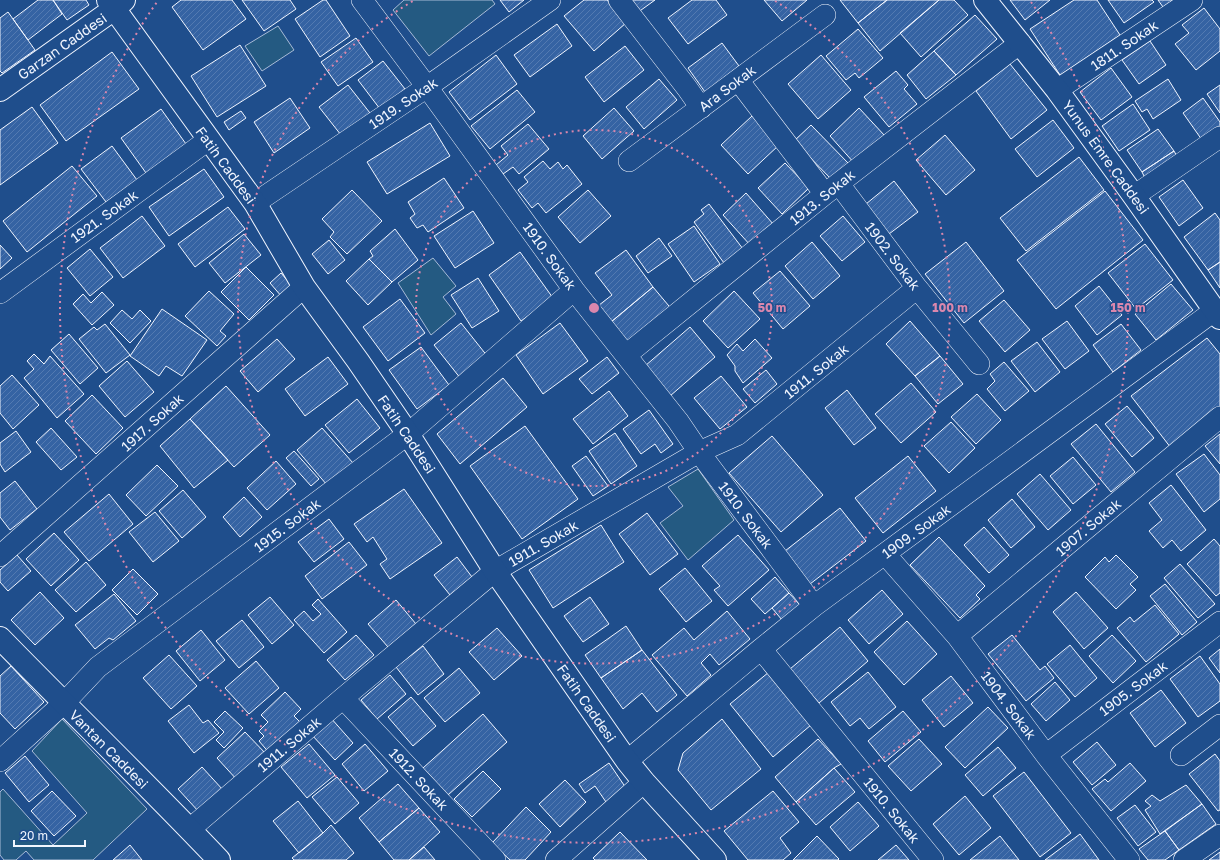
<svg xmlns="http://www.w3.org/2000/svg" width="1220" height="860" font-family="'Golos Text',sans-serif">
<defs>
<pattern id="building-hatch" width="6" height="6" patternUnits="userSpaceOnUse"><rect width="6" height="6" fill="#3563a3"/><path d="M-1 1l2-2M0 6l6-6M5 7l2-2" fill="none" stroke="#537ab1"/></pattern>
</defs>
<rect width="100%" height="100%" fill="#1f4e8c"/>
<path fill="#245a82" stroke="#a8bbd7" d="M404 0H492L495 4 429 56 393 10Z
M278 26 294 50 262 71 245 46Z
M433 258 456 286 443 297 456 314 431 335 398 283Z
M698 469 734 520 688 560 660 523 683 506 668 487Z
M62 719 147 809 93 860H34L26 851 16 860H4L0 855V792L3 789 53 845 87 813 32 751Z"/>
<path fill="url(#building-hatch)" stroke="#f2f6ff" d="M38 0H53L62 14 28 40 13 19Z
M53 0H86L89 5 67 20Z
M181 0H232L246 19 203 50 172 7Z
M242 0H290L296 9 264 31Z
M323 0H326L350 36 320 57 295 19Z
M500 0H524L509 12Z
M584 0H607L626 23 594 51 564 16Z
M627 0H655L637 13Z
M692 0H716L727 15 688 44 668 18Z
M764 0H807L782 21Z
M840 0H887L858 23Z
M887 0H939L880 51 858 23Z
M939 0H954L968 15 921 57 900 33Z
M1010 0H1050L1025 20Z
M1074 0H1097L1120 35 1060 75 1030 29Z
M1108 0H1152L1154 2 1124 23Z
M1158 0H1173L1163 7Z
M1204 8 1220 29V51L1196 70 1175 44 1189 33 1182 25Z
M8 12 35 50 2 73 0 71V18Z
M975 15 997 39 956 75 934 51Z
M557 24 572 46 530 77 514 55Z
M858 29 883 58 859 78 855 73 846 80 826 56Z
M356 38 373 62 338 86 321 62Z
M1150 41 1166 65 1139 84 1122 60Z
M722 43 739 66 705 92 688 68Z
M240 45 266 86 217 117 191 76Z
M625 46 644 70 604 102 585 77Z
M934 51 956 75 926 99 907 75Z
M112 52 139 89 66 141 40 105Z
M496 55 517 84 470 120 449 92Z
M821 55 851 90 818 119 788 84Z
M383 61 405 89 380 109 358 80Z
M1010 64 1047 110 1011 139 976 91Z
M1111 68 1132 97 1101 120 1080 92Z
M896 71 908 85 904 89 917 104 889 127 864 97Z
M659 79 677 100 644 129 626 107Z
M1168 79 1181 100 1153 119 1147 109 1142 112 1135 101Z
M348 85 370 113 341 135 319 107Z
M1220 85V113L1207 94Z
M517 90 535 112 490 149 471 126Z
M290 98 310 128 274 153 254 122Z
M1203 98 1220 122V128L1202 140 1183 113Z
M1133 104 1150 130 1119 151 1102 126Z
M32 107 58 143 0 185V130Z
M614 108 634 131 602 159 583 136Z
M859 108 885 136 855 164 830 136Z
M161 109 186 144 146 173 121 138Z
M241 111 246 118 229 130 224 122Z
M752 116 779 145 748 174 721 145Z
M1053 120 1074 148 1037 177 1015 149Z
M430 123 450 156 387 194 367 162Z
M528 124 549 149 519 174 513 167 503 174 496 165 508 155 501 146Z
M811 125 849 164 832 180 794 141Z
M1158 129 1174 151 1142 172 1127 150Z
M945 135 975 170 946 195 916 160Z
M112 146 137 180 106 202 81 169Z
M1174 151 1179 160 1146 180 1142 172Z
M1079 157 1104 190 1026 251 1000 218Z
M543 161 550 169 558 162 563 169 567 165 582 184 546 213 538 203 532 208 518 190 528 182 524 177Z
M785 163 809 188 782 214 758 188Z
M72 166 97 196 27 252 3 221Z
M204 169 224 197 169 236 149 207Z
M444 178 464 208 428 232 423 225 417 228 410 218 415 214 408 202Z
M1183 180 1203 208 1179 226 1159 197Z
M894 181 918 212 889 234 866 204Z
M352 190 382 221 347 254 330 237 334 232 322 219Z
M588 190 611 216 580 243 558 217Z
M1105 191 1143 240 1056 309 1017 260Z
M746 193 774 225 751 246 723 215Z
M709 204 743 249 724 263 694 222 704 214 701 210Z
M228 207 245 229 195 267 178 244Z
M473 211 494 243 455 268 434 236Z
M1215 213 1220 220V262L1208 270 1184 237Z
M142 216 165 246 123 278 100 248Z
M843 216 865 242 842 261 820 236Z
M694 226 720 264 694 282 668 244Z
M395 229 418 260 392 282 369 259 373 256 370 251Z
M244 234 261 255 225 283 209 263Z
M659 238 672 256 648 273 636 256Z
M329 240 345 260 328 274 312 254Z
M812 242 840 276 813 299 785 266Z
M966 242 1004 291 964 323 925 274Z
M1145 244 1173 280 1136 309 1108 273Z
M0 245 12 258 0 269Z
M90 249 113 277 90 296 67 268Z
M626 250 653 287 611 322 594 309 612 295 595 273Z
M520 252 553 298 521 321 489 275Z
M369 259 392 282 368 305 346 281Z
M1220 262V288L1208 270Z
M246 267 274 295 249 320 221 292Z
M780 271 810 306 783 329 753 293Z
M281 273 293 287 282 297 270 283Z
M478 278 499 311 472 328 451 295Z
M1171 284 1193 310 1156 340 1135 314Z
M1099 286 1122 315 1097 335 1075 306Z
M653 287 674 312 631 347 611 322Z
M209 291 234 314 220 331 226 336 217 346 185 316Z
M734 291 760 319 728 348 703 321Z
M102 292 114 305 92 325 73 304 83 294 91 303Z
M400 299 425 333 388 361 363 327Z
M1004 300 1030 330 1005 352 979 321Z
M162 309 207 340 182 376 166 366 159 376 130 356Z
M122 310 132 319 140 310 151 321 130 343 110 323Z
M910 321 940 356 915 376 886 344Z
M1067 321 1089 351 1065 369 1042 339Z
M461 323 488 357 461 379 434 345Z
M560 323 588 361 543 394 516 355Z
M105 324 130 355 106 373 79 339 94 327 97 330Z
M1121 324 1141 350 1113 372 1093 345Z
M690 327 715 357 670 396 645 366Z
M69 334 98 368 80 384 51 350Z
M1207 338 1220 354V410L1171 448 1131 396Z
M277 339 295 359 258 392 240 371Z
M755 339 772 358 743 383 735 371V366L727 355 737 344 743 351Z
M1037 342 1060 372 1035 392 1011 361Z
M421 347 449 385 417 409 389 370Z
M34 354 44 364 50 356 84 394 57 418 24 378 34 369 27 361Z
M940 356 963 384 938 404 915 376Z
M328 357 348 384 305 416 285 389Z
M607 357 619 373 592 394 579 379Z
M127 361 154 392 125 417 99 386Z
M1004 362 1029 391 1005 411 987 389 995 381 990 374Z
M766 370 777 384 755 403 743 389Z
M12 375 39 405 13 429 0 413V386Z
M721 376 747 407 720 429 694 398Z
M503 378 527 407 460 464 437 434Z
M911 383 936 412 901 443 875 414Z
M226 386 270 435 234 467 190 419Z
M847 390 876 428 854 445 825 408Z
M609 391 628 416 593 444 573 419Z
M977 394 1001 420 976 444 951 417Z
M92 395 123 428 96 454 65 421Z
M357 399 380 428 349 453 325 425Z
M1127 406 1154 438 1132 457 1105 424Z
M649 410 673 444 661 453 655 444 641 454 623 429Z
M190 419 228 460 194 488 160 446Z
M951 422 975 448 949 473 924 446Z
M1096 424 1135 472 1111 492 1071 444Z
M525 426 578 499 522 539 470 466Z
M51 428 77 457 61 470 36 442Z
M322 428 353 463 327 485 297 450Z
M16 431 31 452 5 472 0 464V443Z
M615 433 637 466 611 484 589 451Z
M1220 434V464L1205 446Z
M772 436 823 495 781 532 729 473Z
M294 451 319 479 311 486 286 458Z
M1204 454 1220 475V499L1204 512 1176 474Z
M586 456 608 486 593 496 572 466Z
M908 456 936 491 883 533 855 498Z
M1073 457 1096 485 1073 504 1050 476Z
M276 461 296 484 267 510 247 488Z
M157 465 178 486 146 516 126 495Z
M1040 474 1071 510 1048 530 1017 494Z
M15 481 37 509 10 530 0 517V493Z
M1171 485 1206 530 1181 551 1172 540 1163 548 1149 531 1162 520 1149 503Z
M404 489 442 543 390 579 380 564 387 559 373 537 367 542 354 524Z
M183 490 206 517 182 538 159 511Z
M109 494 133 524 89 561 64 532Z
M244 497 262 517 240 537 223 517Z
M1012 499 1035 527 1011 548 988 520Z
M840 508 866 541 810 584 785 551Z
M155 512 179 541 153 562 129 532Z
M647 513 678 554 650 575 619 534Z
M329 519 344 539 314 562 298 542Z
M601 525 624 562 553 608 529 570Z
M984 527 1009 555 989 573 964 545Z
M54 533 79 560 51 586 26 559Z
M738 535 769 570 728 606 714 590 720 586 702 566Z
M939 537 985 586 976 595 980 599 960 618 910 565Z
M1214 539 1220 546V593L1216 596 1187 564Z
M349 542 367 565 322 599 305 576Z
M17 555 31 571 8 591 0 582V570Z
M1116 555 1138 577 1130 584 1136 590 1116 609 1085 577 1105 557 1109 562Z
M457 557 472 577 450 595 434 575Z
M86 562 106 585 76 612 55 590Z
M1180 564 1215 604 1198 618 1164 578Z
M685 568 712 601 686 622 659 589Z
M133 569 158 594 137 615 112 590Z
M775 577 789 593 765 614 751 599Z
M1165 584 1197 622 1182 635 1150 596Z
M882 590 903 614 869 644 848 620Z
M40 592 64 618 35 645 11 620Z
M1076 592 1108 628 1084 649 1053 612Z
M789 593 800 605 782 620 772 608Z
M114 594 136 621 113 640 109 638 95 649 75 625Z
M270 597 294 625 272 644 248 615Z
M590 597 609 624 583 642 564 616Z
M318 599 347 632 324 653 294 620 304 611 313 621 321 614 312 605Z
M396 600 416 624 388 647 368 624Z
M1155 605 1179 634 1146 662 1117 628 1130 617 1134 622Z
M727 611 750 639 719 665 710 654 701 663 711 675 687 696 652 655 684 628 694 640Z
M242 620 264 647 239 668 216 641Z
M907 621 937 654 904 685 874 652Z
M626 626 642 650 601 678 585 655Z
M840 627 868 661 819 703 790 669Z
M497 628 522 656 494 680 469 652Z
M201 630 225 660 200 681 176 651Z
M356 635 374 655 345 680 327 660Z
M1012 635 1040 670 1045 666 1054 678 1026 701 988 654Z
M1112 635 1136 661 1113 683 1089 656Z
M1070 645 1097 678 1075 697 1047 664Z
M423 646 444 674 418 695 396 667Z
M1220 649V673L1209 658Z
M642 650 677 695 657 712 642 693 623 709 601 678Z
M169 655 197 686 171 709 143 678Z
M1200 656 1220 684V701L1198 717 1170 679Z
M256 661 279 688 249 714 225 688Z
M11 666 44 702 15 729 0 713V676Z
M459 668 480 693 445 722 424 698Z
M769 672 811 725 773 757 730 704Z
M868 672 896 707 869 729 860 718 850 726 831 702Z
M390 675 406 694 377 719 361 700Z
M951 676 973 703 944 727 922 700Z
M1055 682 1070 700 1046 721 1031 704Z
M1161 690 1186 723 1155 747 1130 713Z
M285 692 301 709 294 716 303 725 271 755 259 741 264 736 259 731 268 722 261 715Z
M411 697 436 726 413 746 388 717Z
M189 705 203 723 208 720 219 733 194 753 168 721Z
M988 707 1008 728 965 768 945 747Z
M225 711 243 728 224 748 216 740 224 732 214 722Z
M903 711 921 732 885 762 868 741Z
M483 714 507 742 448 795 423 768Z
M330 717 353 743 335 760 311 734Z
M722 719 761 769 711 810 678 770 683 753Z
M245 732 267 755 238 781 217 758Z
M818 739 841 764 834 768 796 802 775 777Z
M919 739 942 764 911 791 888 766Z
M1097 742 1116 765 1092 785 1073 762Z
M309 744 335 775 307 798 281 767Z
M365 744 388 771 364 791 342 764Z
M998 747 1016 768 983 796 965 775Z
M1215 754 1220 761V810L1218 811 1189 774Z
M25 756 49 785 29 802 5 773Z
M609 763 626 788 606 802 595 786 585 793 579 784Z
M1130 763 1146 781 1111 811 1092 789 1105 779 1108 782Z
M202 767 223 790 199 812 178 789Z
M834 768 855 792 816 825 796 802Z
M483 771 501 789 472 817 454 799Z
M1024 772 1071 833 1040 857 993 796Z
M337 777 359 803 335 824 312 797Z
M565 780 586 802 560 827 539 804Z
M398 784 419 808 379 842 359 818Z
M1186 785 1202 804 1160 834 1145 810 1151 806 1145 801 1152 795 1160 801Z
M52 791 76 816 54 836 31 811Z
M773 791 799 822 780 838 791 853 783 860H748L724 831Z
M965 796 991 828 959 855 933 824Z
M298 801 323 833 299 853 273 821Z
M858 802 879 826 850 851 830 827Z
M1202 804 1216 824 1179 850 1165 831Z
M1135 805 1156 832 1138 846 1117 818Z
M526 807 551 832 525 860H510L492 843Z
M419 808 440 832 409 860H394L379 842Z
M331 825 354 853 346 860H294L292 858 323 833Z
M1165 831 1179 850 1165 860H1148L1139 849Z
M620 832 647 860H595L593 858Z
M1080 834 1099 860H1045Z
M817 836 839 859 838 860H793Z
M1000 836 1019 860H970Z
M130 845 142 860H113Z
M896 845 909 860H878Z
M424 847 435 860H409Z
M1220 852V860H1209Z"/>
<g fill="none" stroke-linecap="round" stroke-linejoin="round">
<g stroke="#f2f6ff" stroke-width="22">
<path id="street" d="M362 0 427 87 574 290 678 421 699 452 814 606
M619 0 687 88 701 108
M738 80 825 194
M1057 90 1192 0
M629 161 825 15
M839 184 917 288 979 364
M1134 196 1220 137
M255 203 427 87 550 0
M0 293 208 140
M626 355 825 194 1020 43
M885 554 957 636 1046 755 1129 860
M0 556 304 287
M957 636 1220 417
M761 649 933 860
M343 698 495 860
M1046 755 1220 622
M1181 755 1220 725
M0 761 64 703 98 667 408 434 574 290
M627 761 761 649 814 606 1214 311
M190 829 343 698 495 571 699 452 737 435 917 288
M556 860 644 782
M1184 860 1220 835"/>
</g>
<g stroke="#f2f6ff" stroke-width="24">
<path id="secondary" d="M108 0 255 203 304 287 358 361 408 434 495 571 627 761 644 782 715 860
M985 0 1057 90 1134 196 1220 318
M0 90 114 9 124 0
M0 638C72 712 147 784 219 860"/>
</g>
<use href="#street" stroke="#1f4e8c" stroke-width="21"/>
<use href="#secondary" stroke="#1f4e8c" stroke-width="22"/>
</g>
<g fill="none" stroke="#da87ad" stroke-width="2" stroke-dasharray="2 4">
<circle cx="594" cy="308" r="178"/>
<path d="M775 1A356 356 0 1 1 413 1"/>
<path d="M1031 2A534 534 0 1 1 157 2"/>
</g>
<g text-anchor="middle" dominant-baseline="central" stroke-width="3" stroke-linejoin="round" paint-order="stroke">
<g font-size="14" fill="#f2f6ff" stroke="#1f4e8c">
<text transform="translate(1124 45) rotate(-34)">1811. Sokak</text>
<text transform="translate(62 46) rotate(-35)">Garzan Caddesi</text>
<text transform="translate(727 88) rotate(-37)">Ara Sokak</text>
<text transform="translate(403 103) rotate(-34)">1919. Sokak</text>
<text transform="translate(1106 157) rotate(54)">Yunus Emre Caddesi</text>
<text transform="translate(226 165) rotate(54)">Fatih Caddesi</text>
<text transform="translate(822 197) rotate(-39)">1913. Sokak</text>
<text transform="translate(104 216) rotate(-36)">1921. Sokak</text>
<text transform="translate(550 256) rotate(54)">1910. Sokak</text>
<text transform="translate(893 256) rotate(53)">1902. Sokak</text>
<text transform="translate(816 371) rotate(-39)">1911. Sokak</text>
<text transform="translate(152 422) rotate(-42)">1917. Sokak</text>
<text transform="translate(407 434) rotate(56)">Fatih Caddesi</text>
<text transform="translate(746 515) rotate(53)">1910. Sokak</text>
<text transform="translate(287 525) rotate(-37)">1915. Sokak</text>
<text transform="translate(1088 527) rotate(-40)">1907. Sokak</text>
<text transform="translate(916 531) rotate(-36)">1909. Sokak</text>
<text transform="translate(543 543) rotate(-30)">1911. Sokak</text>
<text transform="translate(1133 688) rotate(-37)">1905. Sokak</text>
<text transform="translate(587 703) rotate(55)">Fatih Caddesi</text>
<text transform="translate(1009 705) rotate(53)">1904. Sokak</text>
<text transform="translate(289 744) rotate(-40)">1911. Sokak</text>
<text transform="translate(109 749) rotate(45)">Vantan Caddesi</text>
<text transform="translate(419 779) rotate(47)">1912. Sokak</text>
<text transform="translate(892 810) rotate(51)">1910. Sokak</text>
</g>
</g>
<circle cx="594" cy="308" r="6" fill="#da87ad" stroke="#1f4e8c" stroke-width="2"/>
<g font-size="12" text-anchor="middle" font-weight="bold" fill="#da87ad" stroke="#1f4e8c" stroke-width="3" stroke-linejoin="round" paint-order="stroke">
<text x="772" y="312">50 m</text>
<text x="950" y="312">100 m</text>
<text x="1128" y="312">150 m</text>
</g>
<path d="M14 840v6h71v-6" fill="none" stroke="#f2f6ff" stroke-width="2"/>
<text x="20" y="840" font-size="12" fill="#f2f6ff" stroke="#1f4e8c" stroke-width="3" paint-order="stroke">20 m</text>
</svg>
